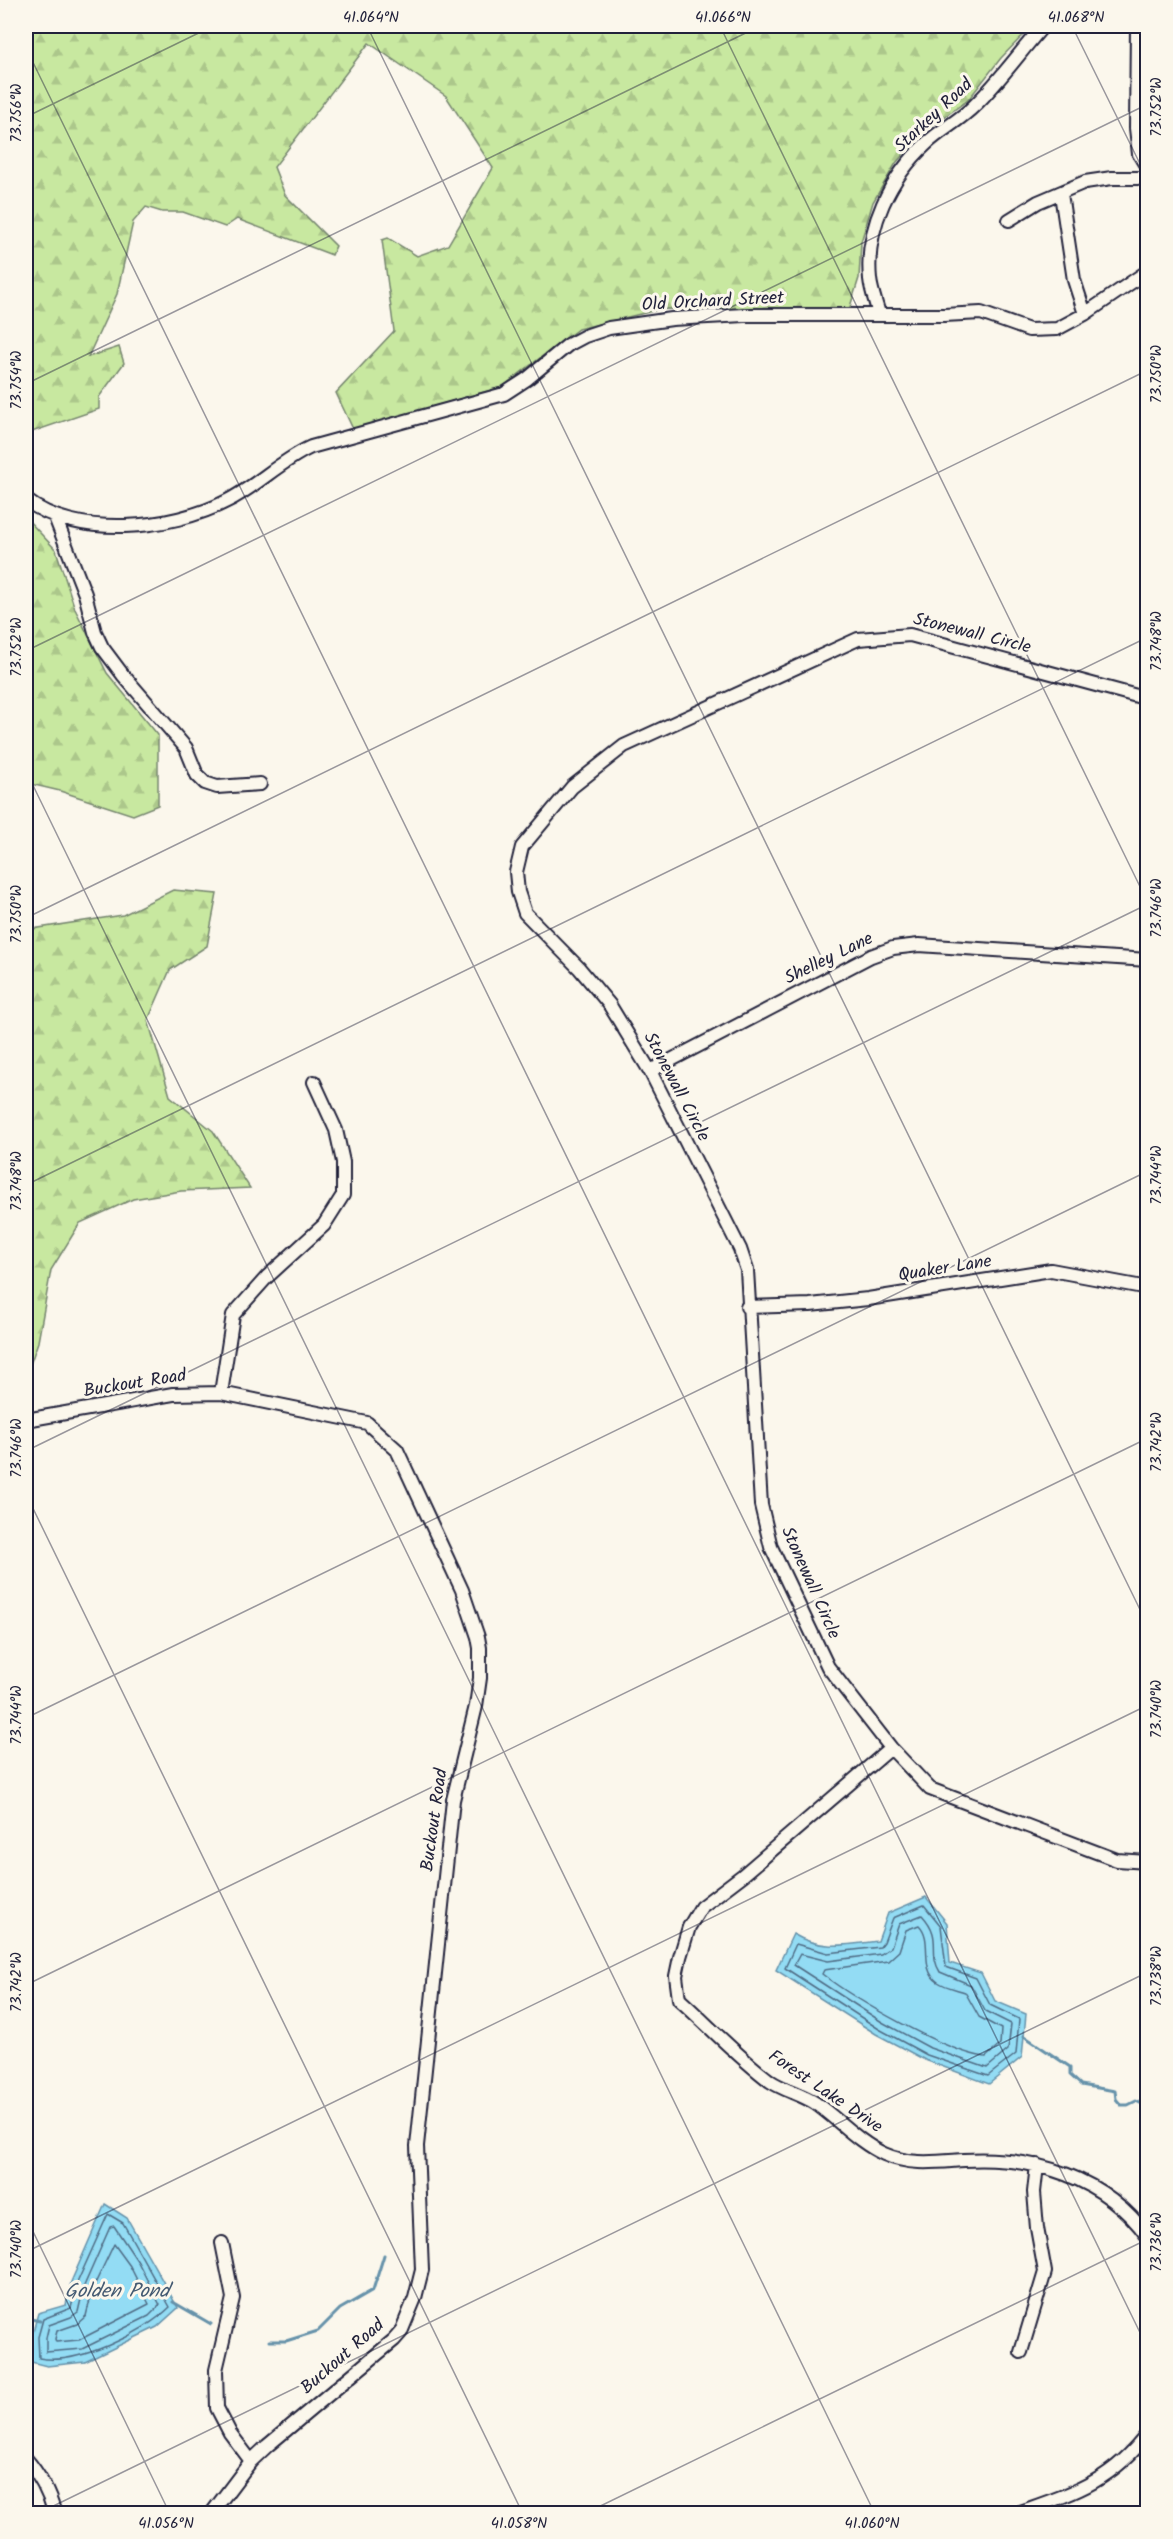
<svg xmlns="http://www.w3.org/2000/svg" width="1173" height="2539" font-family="Kalam,sans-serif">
<defs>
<pattern id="forest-firs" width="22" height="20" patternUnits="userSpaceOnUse" patternTransform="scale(1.5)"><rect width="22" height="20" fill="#c8e8a0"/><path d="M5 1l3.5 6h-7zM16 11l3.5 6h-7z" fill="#acc78b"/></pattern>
</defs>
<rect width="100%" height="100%" fill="#fbf7ec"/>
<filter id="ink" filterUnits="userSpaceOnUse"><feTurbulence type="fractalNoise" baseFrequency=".0167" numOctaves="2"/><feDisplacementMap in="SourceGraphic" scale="12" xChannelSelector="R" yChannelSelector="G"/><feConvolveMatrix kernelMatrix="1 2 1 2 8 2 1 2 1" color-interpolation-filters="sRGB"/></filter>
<g filter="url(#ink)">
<path fill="url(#forest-firs)" stroke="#75856e" stroke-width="1.5" d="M26 26H1032L1001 58 968 100 923 132 896 163 873 202 861 242 859 278 849 310 661 309 578 329 502 387 353 429 336 393 394 331 382 240 388 238 417 256 448 245 493 168 446 96 369 43 274 167 285 195 336 246 332 255 237 219 225 227 183 212H162L146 207 133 222 117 294 88 357 119 347 124 363 99 397V409L26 434Z
M26 518 56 550 75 609 107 673 158 735V805L133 815 60 791 26 783Z
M173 890 217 894 207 946 170 970 148 1020 170 1096 213 1131 250 1188 181 1191 133 1199 80 1223 51 1270 38 1342 26 1376V930L123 915Z"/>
<path fill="#93dcf4" stroke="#6692aa" stroke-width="1.5" d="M926 1897 947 1923 950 1963 981 1973 995 2001 1026 2014 1022 2057 989 2084 925 2060 876 2034 776 1970 793 1934C821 1951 847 1945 878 1941L888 1913Z
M105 2204 127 2218 178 2308 157 2327 85 2362 47 2366 31 2362 32 2335 38 2313 66 2305 71 2282Z"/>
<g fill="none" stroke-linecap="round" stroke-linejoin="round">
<path stroke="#4f6c85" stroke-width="1.5" d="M924 1905 941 1926 946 1967 976 1978 990 2005 1019 2019 1016 2054 988 2076 927 2055 879 2029 785 1968 796 1944 828 1953 880 1947 884 1942 893 1918Z
M922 1915C944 1939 927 1951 940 1972L971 1985 985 2011 1011 2024 1008 2050 987 2068 930 2048 882 2022 794 1965 800 1954 828 1961 881 1954 891 1947 899 1924Z
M919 1925C934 1940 918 1968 938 1982 945 1987 956 1989 965 1992L979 2017 1001 2029 1000 2045 986 2057C947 2053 854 1999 822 1974L824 1970 888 1961 899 1951 906 1930Z
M108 2214 123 2223 170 2307C144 2333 76 2366 39 2358L38 2337 43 2319 71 2308 77 2283Z
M114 2226 138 2262 160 2305 149 2316 82 2349 46 2352V2338L49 2325 71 2317 78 2312 84 2286 110 2227Z
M114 2244 130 2266 149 2304 79 2340 56 2342 55 2339 57 2331 77 2324 86 2316 93 2288Z"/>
<path stroke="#6692aa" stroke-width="3" d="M1024 2036 1070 2067V2075L1081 2085 1115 2091 1116 2099 1121 2105H1128L1136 2101 1148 2107
M173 2302 211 2324
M26 2318 40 2321
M269 2341H286L318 2331 340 2309 373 2290 384 2255"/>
<g stroke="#22223b" stroke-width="16">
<path id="minor" d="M1137 26 1136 128 1139 154 1148 169
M1061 194 1074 280 1085 314
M1009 220 1038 202 1085 182 1112 178H1148
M879 314C876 303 871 290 870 279 865 228 890 177 927 143 941 130 960 120 974 106 999 82 1020 52 1043 26
M26 500C76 539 172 530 227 501 257 486 280 461 311 447L504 394 527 379 568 345 585 336 609 328 672 319 744 315H944L981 313 1029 330 1057 329 1085 314 1148 271
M55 517 85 594 95 632 102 647 123 675 186 748 197 775 205 783 217 787 260 784
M1148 699 910 635 858 639 624 746 572 787 522 847 516 872 518 892 525 913 579 968 609 1004 650 1071 740 1249 747 1270 761 1505 771 1547 828 1667 891 1748 930 1789 1117 1860 1148 1862
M650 1071 871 956 893 948 919 945 1148 960
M747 1307 810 1305 868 1299 1051 1270 1148 1288
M221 1393 233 1315 267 1277 324 1225 343 1195V1162L336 1130 314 1082
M26 1420 173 1394 221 1393 367 1423 397 1450 462 1590 478 1637 480 1648V1678L476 1706 453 1800 417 2146 422 2270 415 2298 401 2332 394 2340 267 2446 251 2461 211 2514
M891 1748 743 1875 701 1907 689 1927 680 1957 676 1976 679 1999C709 2026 738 2057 770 2081 783 2090 801 2094 815 2103 838 2119 858 2142 884 2154 911 2166 936 2162 964 2160 1035 2156 1105 2177 1148 2237
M222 2243 233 2298 216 2370 217 2408 230 2433 251 2461
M1021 2352 1045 2272 1037 2228 1034 2192 1037 2165
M26 2459C40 2475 49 2493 55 2514
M1014 2514C1070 2494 1111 2483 1148 2433"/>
</g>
<use href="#minor" stroke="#fbf7ec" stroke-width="12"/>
</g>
</g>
<path fill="none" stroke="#22223b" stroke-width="1.5" stroke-opacity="0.45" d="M367 26 1148 1626M720 26 1148 903M1072 26 1148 180M26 48 1148 2349M26 117 213 26M26 384 760 26M26 651 1148 104M26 771 875 2514M26 918 1148 370M26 1185 1148 637M26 1451 1148 904M26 1494 523 2514M26 1718 1148 1171M26 1985 1148 1438M26 2217 170 2514M26 2252 1148 1705M37 2514 1148 1972M584 2514 1148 2239M1131 2514 1148 2506"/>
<g text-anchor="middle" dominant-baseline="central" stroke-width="6" stroke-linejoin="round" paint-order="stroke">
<g font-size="18" fill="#22223b" stroke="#fbf7ec">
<text transform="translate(934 116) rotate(-43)">Starkey Road</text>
<text transform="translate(713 302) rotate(-3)">Old Orchard Street</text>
<text transform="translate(972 634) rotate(14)">Stonewall Circle</text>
<text transform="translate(829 959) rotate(-26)">Shelley Lane</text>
<text transform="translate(676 1087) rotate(62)">Stonewall Circle</text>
<text transform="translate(945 1269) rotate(-9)">Quaker Lane</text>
<text transform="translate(135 1384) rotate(-9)">Buckout Road</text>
<text transform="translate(810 1583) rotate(66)">Stonewall Circle</text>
<text transform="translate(435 1820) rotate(-82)">Buckout Road</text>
<text transform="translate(825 2092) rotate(34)">Forest Lake Drive</text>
<text transform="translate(343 2357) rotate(-41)">Buckout Road</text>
</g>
<g font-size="20" font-style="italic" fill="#445a72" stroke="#fbf7ec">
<text x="117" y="2292">Golden Pond</text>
</g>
</g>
<rect width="1173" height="2539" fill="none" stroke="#fbf7ec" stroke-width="66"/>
<rect x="33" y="33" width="1107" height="2473" fill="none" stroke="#22223b" stroke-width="2"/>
<g font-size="15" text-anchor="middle" fill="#22223b">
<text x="371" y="22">41.064°N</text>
<text x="723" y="22">41.066°N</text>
<text x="1076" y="22">41.068°N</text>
<text transform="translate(1156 107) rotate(-90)" y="5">73.752°W</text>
<text transform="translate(16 113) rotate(-90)" y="5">73.756°W</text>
<text transform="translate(1156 374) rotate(-90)" y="5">73.750°W</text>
<text transform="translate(16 380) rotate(-90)" y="5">73.754°W</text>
<text transform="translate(1156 641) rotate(-90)" y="5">73.748°W</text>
<text transform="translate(16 647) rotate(-90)" y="5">73.752°W</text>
<text transform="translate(1156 908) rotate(-90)" y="5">73.746°W</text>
<text transform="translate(16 914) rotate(-90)" y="5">73.750°W</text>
<text transform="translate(1156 1175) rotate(-90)" y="5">73.744°W</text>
<text transform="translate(16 1181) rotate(-90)" y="5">73.748°W</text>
<text transform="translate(1156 1442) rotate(-90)" y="5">73.742°W</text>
<text transform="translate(16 1448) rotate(-90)" y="5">73.746°W</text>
<text transform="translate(1156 1709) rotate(-90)" y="5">73.740°W</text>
<text transform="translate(16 1715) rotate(-90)" y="5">73.744°W</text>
<text transform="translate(1156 1976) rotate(-90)" y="5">73.738°W</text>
<text transform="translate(16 1982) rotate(-90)" y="5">73.742°W</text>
<text transform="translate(1156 2242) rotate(-90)" y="5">73.736°W</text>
<text transform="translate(16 2249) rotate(-90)" y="5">73.740°W</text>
<text x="166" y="2528">41.056°N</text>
<text x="519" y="2528">41.058°N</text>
<text x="872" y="2528">41.060°N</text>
</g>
</svg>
